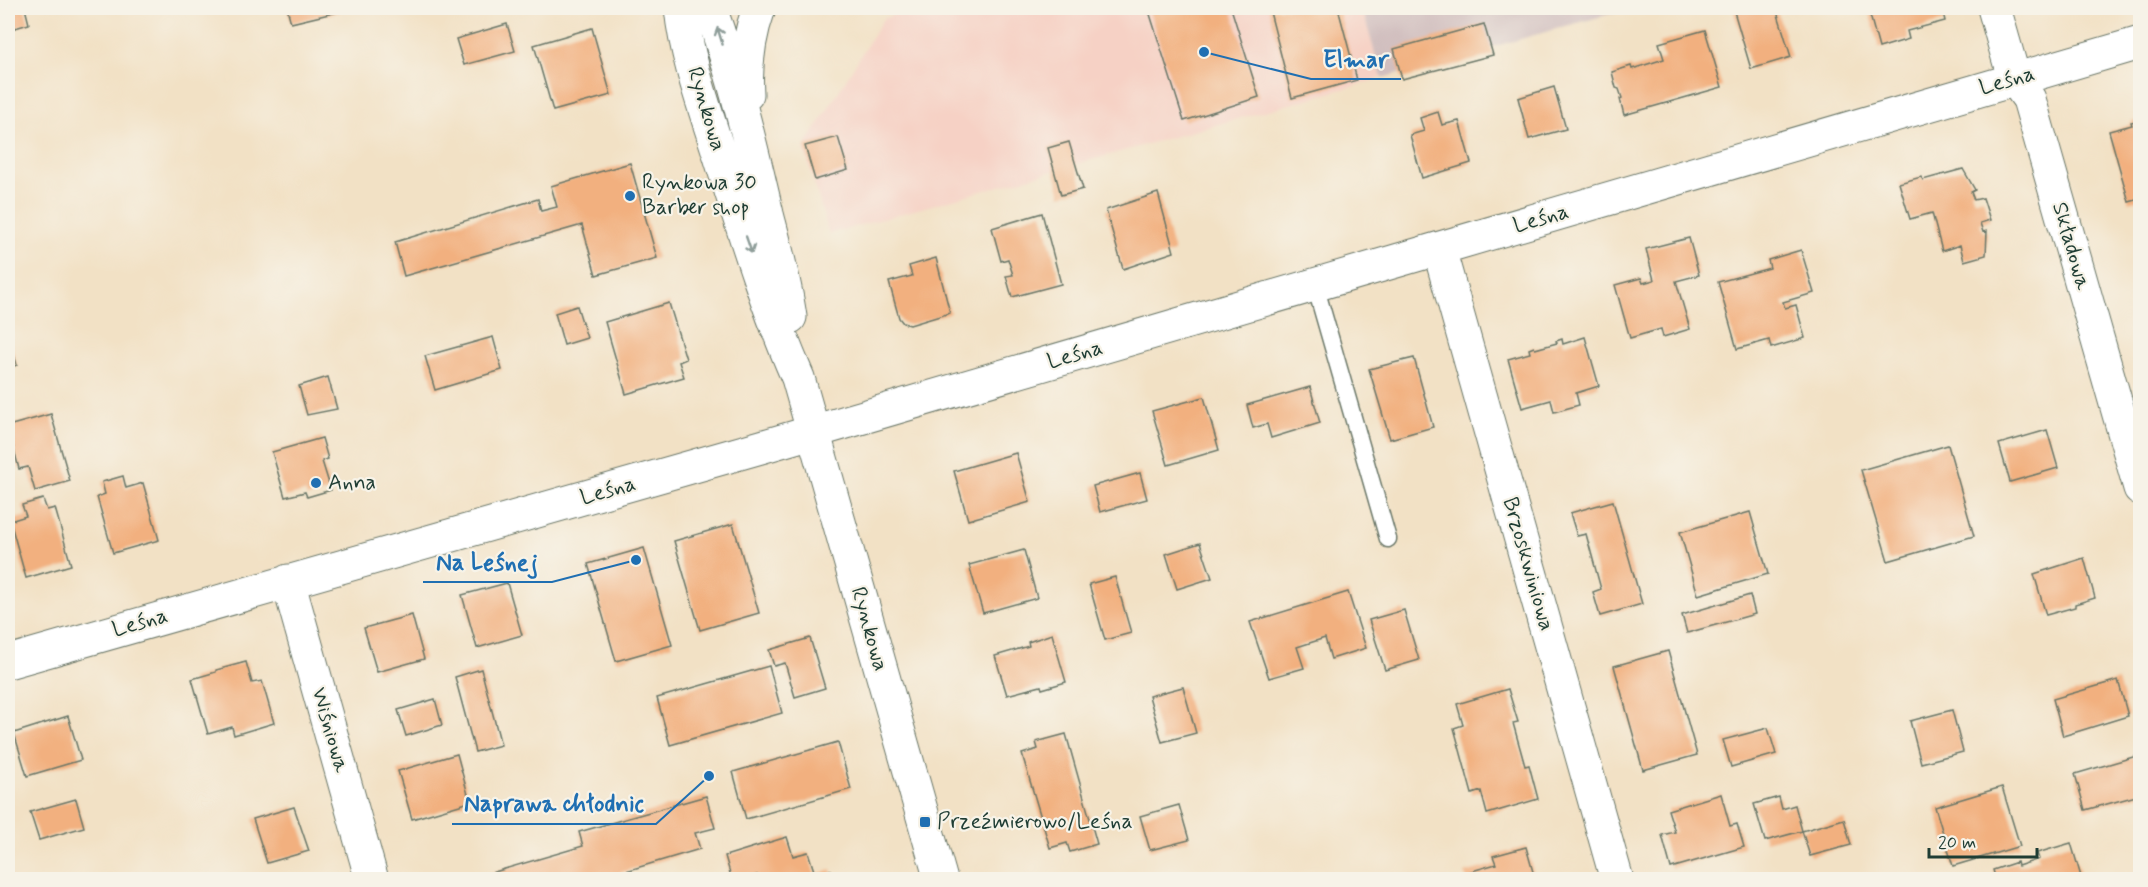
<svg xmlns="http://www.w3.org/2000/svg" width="2148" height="887" font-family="Mynerve,sans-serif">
<rect width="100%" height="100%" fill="#f7f3e8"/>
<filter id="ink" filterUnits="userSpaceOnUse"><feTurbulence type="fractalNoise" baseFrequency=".0167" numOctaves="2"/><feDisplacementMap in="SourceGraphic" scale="12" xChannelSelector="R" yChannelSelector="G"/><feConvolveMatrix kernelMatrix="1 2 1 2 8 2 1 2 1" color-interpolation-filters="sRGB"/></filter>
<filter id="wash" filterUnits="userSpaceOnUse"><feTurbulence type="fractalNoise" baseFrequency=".008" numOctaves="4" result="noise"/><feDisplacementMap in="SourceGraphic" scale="24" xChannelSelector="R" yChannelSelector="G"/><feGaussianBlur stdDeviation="1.35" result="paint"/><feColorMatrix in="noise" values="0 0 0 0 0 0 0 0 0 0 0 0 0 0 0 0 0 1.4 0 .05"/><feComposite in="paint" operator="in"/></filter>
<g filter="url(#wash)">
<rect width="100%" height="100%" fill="#f2e1c5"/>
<path fill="#f6d1c5" d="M910 8H1362L1382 78 829 234 804 148 883 19Z"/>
<path fill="#d1bfbf" d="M1362 8H1631L1382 78Z"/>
<g id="blocks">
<path fill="#f2b07f" d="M8 8H25L29 24 8 30Z
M287 8H341L342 11 291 23Z
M1148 8H1231L1259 97 1184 121Z
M1269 8H1338L1357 80 1292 98Z
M1733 8H1776L1791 57 1751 69Z
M1868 8H1942L1945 21 1907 31 1909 39 1879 48Z
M507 24 515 51 464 65 456 39Z
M1484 24 1493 55 1402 79 1394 49Z
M592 28 611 95 553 111 534 45Z
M1705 30 1722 87 1624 115 1620 99 1622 98 1619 89 1616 88 1612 72 1631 66 1632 69 1664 59 1659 43Z
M1554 87 1566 129 1529 139 1518 98Z
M1438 112 1442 125 1459 121 1471 163 1422 178 1410 135 1424 131 1420 118Z
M2140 120V199L2129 202 2109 131 2132 125 2131 122Z
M838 137 848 170 815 180 805 146Z
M1069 142 1083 189 1061 195 1048 148Z
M630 163 657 258 596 275 582 225 404 276 395 242 538 199 541 211 557 207 551 186Z
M1963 169 1975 190 1971 192 1974 200 1983 198 1990 220 1980 223 1983 232 1987 231 1986 255 1964 261 1960 245 1942 251 1932 213 1910 219 1899 183 1921 177 1923 180Z
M1158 193 1174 252 1123 269 1106 210Z
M1042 213 1061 284 1012 297 1006 276 1013 275 1008 259 1001 261 992 228Z
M1689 238 1699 275 1676 281 1690 329 1663 337 1661 329 1630 338 1615 285 1641 278 1643 283 1654 280 1646 249Z
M1801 250 1814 293 1783 302 1785 308 1796 305 1805 338 1771 348 1769 340 1737 349 1718 282 1770 268 1768 260Z
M936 258 950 313 910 325 903 323 899 318 889 282 912 276 909 266Z
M669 303 686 359 679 362 684 377 626 394 605 322Z
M577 306 587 338 564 345 555 313Z
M8 335 17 365 8 368Z
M493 337 502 370 435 390 425 356Z
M1585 337 1599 386 1576 393 1579 405 1554 412 1551 400 1522 408 1508 359 1530 353 1529 349 1534 347 1535 349 1557 343 1556 341 1562 339 1563 344Z
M1414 358 1433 427 1390 439 1369 369Z
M328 377 337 409 307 415 299 386Z
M1310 387 1320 423 1271 438 1267 424 1253 428 1247 405Z
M1204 397 1219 450 1168 465 1152 411Z
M51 414 70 481 35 491 28 467 19 469 8 426Z
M2047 430 2058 468 2010 482 1999 444Z
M322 438 328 459 322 461 331 490 307 497 305 492 285 497 272 452Z
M1948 445 1974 536 1888 561 1861 470Z
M1016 453 1030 502 968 520 954 471Z
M1140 473 1147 499 1100 512 1093 486Z
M123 476 126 488 143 483 159 540 113 553 97 497 105 494 102 482Z
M43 499 47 510 55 508 71 565 26 578 10 521 26 516 22 505Z
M1613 501 1642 604 1600 616 1593 592 1601 589 1586 534 1577 536 1570 513Z
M1750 512 1768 574 1698 595 1680 532Z
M733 524 759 613 700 630 674 541Z
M1200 543 1212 578 1177 589 1166 554Z
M644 548 672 645 616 661 588 564Z
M1024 550 1037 598 983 613 969 565Z
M2084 558 2095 598 2075 604V607L2046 615 2034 574Z
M1115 577 1131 633 1105 640 1089 584Z
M507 583 522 635 477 648 462 595Z
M1348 592 1366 648 1331 659 1325 638 1297 647 1304 668 1269 678 1250 622Z
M1750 595 1755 614 1687 633 1682 615Z
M1404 610 1419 660 1385 670 1369 620Z
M412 615 424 659 377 672 364 628Z
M1052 634 1066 682 1042 689 1041 686 1007 695 995 656 1029 646 1028 642Z
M810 638 825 688 795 697 785 663 774 666 769 650Z
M1668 651 1697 755 1643 770 1614 666Z
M246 662 252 683 262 681 274 723 234 735 232 727 208 734 192 679 216 672V670Z
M769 666 782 713 670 745 657 698Z
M481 669 501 745 475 752 455 677Z
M2118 680 2128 716 2063 736 2053 699Z
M1183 687 1196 733 1162 742 1149 696Z
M1508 689 1518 722 1513 723 1525 766 1529 765 1538 799 1487 814 1481 791 1472 794 1454 728 1463 725 1457 704Z
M435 699 442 725 406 736 398 710Z
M1952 710 1963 752 1921 763 1910 721Z
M68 716 81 760 27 776 14 733Z
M1768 728 1776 754 1731 767 1723 740Z
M1066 734 1097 844 1070 852 1067 843 1050 848 1022 754 1038 749 1036 742Z
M838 742 851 789 746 819 733 772Z
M457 754 470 802 412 819 398 771Z
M2140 755V795L2085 810 2075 774Z
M2002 787 2020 846 1953 866 1935 807Z
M1721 794 1730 826 1737 824 1744 847 1671 868 1662 835 1675 832 1668 810Z
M706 796 715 828 695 833 700 849 596 880H467L583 846 579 832Z
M1779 797 1782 809 1795 805 1802 831 1844 819 1851 845 1810 856 1802 831 1765 841 1754 804Z
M76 799 84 827 39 840 30 812Z
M1179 805 1189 840 1150 850 1140 816Z
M294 807 309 851 267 863 253 819Z
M787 837 793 856 808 852 815 874 831 870 834 880H759L757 875 742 880H732L725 856Z
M2071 843 2082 880H1996L1993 870 2017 862 2018 866 2039 859 2037 853Z
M1526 847 1535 879 1467 880 1465 873 1496 864 1493 856Z"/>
</g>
</g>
<g filter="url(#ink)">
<use href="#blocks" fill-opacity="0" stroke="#697667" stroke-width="1.5"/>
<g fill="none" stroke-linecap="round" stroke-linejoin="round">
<g stroke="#697667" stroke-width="19">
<path id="lane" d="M1315 285 1388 539"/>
</g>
<g stroke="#697667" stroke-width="35">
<path id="street" d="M1994 8 2014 78 2029 99 2140 488
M1439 249 1617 880
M288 581 372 880
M8 662 761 447 2140 43"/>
</g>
<g stroke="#697667" stroke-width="35">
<path id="secondary" d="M681 8C686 57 704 106 719 153 743 229 766 305 798 378L941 880
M710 8C734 75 751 145 767 214 776 249 785 282 790 317
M747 94C745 64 749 36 759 8"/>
</g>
<use href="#lane" stroke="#fff" stroke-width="16"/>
<use href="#street" stroke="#fff" stroke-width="33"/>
<use href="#secondary" stroke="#fff" stroke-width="33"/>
</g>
<defs><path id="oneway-shaft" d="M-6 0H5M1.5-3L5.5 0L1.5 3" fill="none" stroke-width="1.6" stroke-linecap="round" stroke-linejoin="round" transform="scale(1.5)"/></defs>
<g stroke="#8f9e9a">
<use href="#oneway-shaft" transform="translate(720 36) rotate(-107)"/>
<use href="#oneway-shaft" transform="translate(749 245) rotate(71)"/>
</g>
</g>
<g fill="#1f6fb2" stroke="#f7f3e8" stroke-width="2">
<circle cx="630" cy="196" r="6"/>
<circle cx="316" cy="483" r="6"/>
<rect x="919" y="816" width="12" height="12" rx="3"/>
</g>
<g text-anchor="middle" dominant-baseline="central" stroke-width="4.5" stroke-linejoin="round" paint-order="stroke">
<g font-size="22" fill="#1f3d34" stroke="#f7f3e8">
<text transform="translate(2007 81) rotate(-16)">Leśna</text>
<text transform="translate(706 109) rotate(73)">Rynkowa</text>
<text transform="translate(1541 219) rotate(-16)">Leśna</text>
<text transform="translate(2071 246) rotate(74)">Składowa</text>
<text transform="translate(1075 355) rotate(-16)">Leśna</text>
<text transform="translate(608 491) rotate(-16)">Leśna</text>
<text transform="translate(1528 564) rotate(74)">Brzoskwiniowa</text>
<text transform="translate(140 623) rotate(-16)">Leśna</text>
<text transform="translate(869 629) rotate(74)">Rynkowa</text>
<text transform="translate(330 730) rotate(74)">Wiśniowa</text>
</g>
<g font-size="22" fill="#1f3d34" stroke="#f7f3e8" text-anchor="start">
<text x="642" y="183">Rynkowa 30<tspan x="642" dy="25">Barber shop</tspan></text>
<text x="328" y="483">Anna</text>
<text x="937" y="822">Przeźmierowo/Leśna</text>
</g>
</g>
<path fill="none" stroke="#1f6fb2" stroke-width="2" d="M1204 52L1311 79H1401M636 560L552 582H423M709 776L656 824H452"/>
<g fill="#1f6fb2" stroke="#f7f3e8" stroke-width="2">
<circle cx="1204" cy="52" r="6"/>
<circle cx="636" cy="560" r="6"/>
<circle cx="709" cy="776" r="6"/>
</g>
<g font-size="24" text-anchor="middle" font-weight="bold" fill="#1f6fb2" stroke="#f7f3e8" stroke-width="4.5" stroke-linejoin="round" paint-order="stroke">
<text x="1356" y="67">Elmar</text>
<text x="487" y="570">Na Leśnej</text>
<text x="554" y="811">Naprawa chłodnic</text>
</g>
<rect width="2148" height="887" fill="none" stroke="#f7f3e8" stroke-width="30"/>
<path d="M1929 848v9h108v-9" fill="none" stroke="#1f3d34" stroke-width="3"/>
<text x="1938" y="848" font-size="18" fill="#1f3d34" stroke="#f7f3e8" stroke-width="4.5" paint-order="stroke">20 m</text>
</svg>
